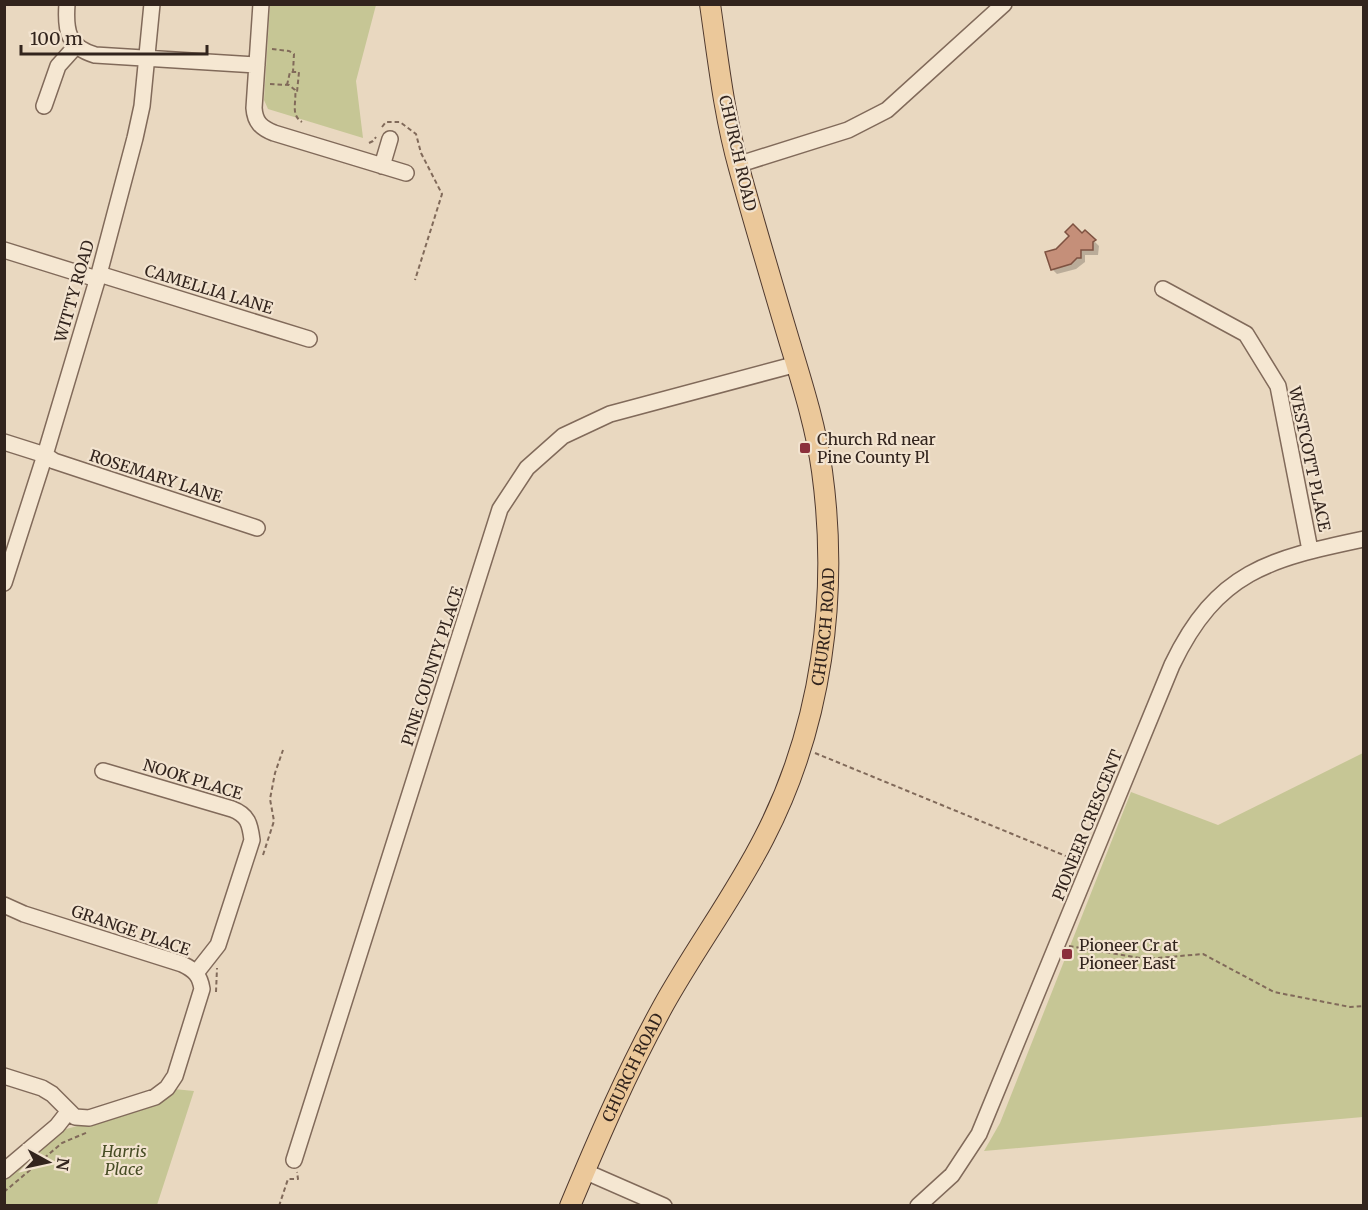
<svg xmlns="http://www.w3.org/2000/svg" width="1368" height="1210" font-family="Merriweather,serif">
<rect width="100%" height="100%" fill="#e9d8c0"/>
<path fill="#c6c695" d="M270 5H376L356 81 363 138 268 109 264 100Z
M1363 753V1117L984 1151 1000 1123 1131 792 1218 825Z
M174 1089 194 1091 157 1205 5 1206V1177L66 1129 100 1120Z"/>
<path fill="#0003" d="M1085 232 1099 246 1098 255H1085V262L1076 269 1057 274 1052 269 1057 250Z"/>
<path fill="#c58f79" stroke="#7e5241" stroke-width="1.5" d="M1073 224 1082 233 1085 230 1096 240 1093 242V250H1081V258H1077L1071 264 1051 270 1045 252 1056 249 1069 236 1065 232Z"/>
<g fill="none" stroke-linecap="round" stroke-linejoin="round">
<g stroke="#816a5a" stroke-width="18">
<path id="minor" d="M67 4C65 31 68 47 95 55L257 65
M261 4 254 108C255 122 261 128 274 133L406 173
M44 106 58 66 76 46
M737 165 848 130 887 110 1004 4
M382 166 390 139
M4 250 97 279
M99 274 309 339
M1163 289 1246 334 1278 386 1310 550
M4 442 45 455 54 461 257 528
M4 583 45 455 99 274 135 138 142 106 152 4
M103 771 232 809C248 815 250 824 252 840L218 945 196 973
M4 905 24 914 182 964C195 970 200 976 202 989L175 1076 167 1088 155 1097 89 1118 75 1117 52 1094 42 1088 4 1076
M294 1160 500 509 527 468 563 436 610 414 797 364
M4 1171 57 1126 68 1112
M584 1171 664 1206
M918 1206 952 1175 979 1134 1172 665C1217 571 1269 559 1364 539"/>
</g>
<g stroke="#4f392e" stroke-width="22">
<g id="major">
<path id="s1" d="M570 1206C598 1139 627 1072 662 1008 694 950 734 897 764 838 822 726 839 595 822 471 816 427 802 383 789 340 772 283 755 226 739 168 724 115 718 59 710 4"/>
</g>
</g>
<path stroke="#816a5a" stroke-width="2" stroke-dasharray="4.5 3" stroke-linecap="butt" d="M272 49 289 51 294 54 293 72
M270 84 289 85 295 90C297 101 290 115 302 122
M287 85 290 72H299L297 92
M382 127 386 122H400L416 134 421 153 442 194 415 280
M369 143 373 141 376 137
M815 753 1078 861
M263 855 274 821 270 799 275 773 283 750
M1069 946 1146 959 1203 954 1274 992 1350 1007 1364 1006
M216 992 217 968
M4 1192 62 1143 88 1132
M279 1206 288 1179H298L297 1172"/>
<use href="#minor" stroke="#f5e7d2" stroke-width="15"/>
<use href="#major" stroke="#ebc89a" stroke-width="20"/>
</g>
<g fill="#8b2f3b" stroke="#f2e3cf" stroke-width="2">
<rect x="799" y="442" width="12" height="12" rx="3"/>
<rect x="1061" y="948" width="12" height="12" rx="3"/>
</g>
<g text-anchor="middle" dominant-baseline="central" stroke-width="4.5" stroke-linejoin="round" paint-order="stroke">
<g font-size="16" fill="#32241d" stroke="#f2e3cf">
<text transform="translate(738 153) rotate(77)">CHURCH ROAD</text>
<text transform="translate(209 289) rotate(17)">CAMELLIA LANE</text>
<text transform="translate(74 291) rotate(-74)">WITTY ROAD</text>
<text transform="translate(1310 459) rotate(78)">WESTCOTT PLACE</text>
<text transform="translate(156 476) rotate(18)">ROSEMARY LANE</text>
<text stroke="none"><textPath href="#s1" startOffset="638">CHURCH ROAD</textPath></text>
<text transform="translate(432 666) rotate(-72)">PINE COUNTY PLACE</text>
<text transform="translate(193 779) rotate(17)">NOOK PLACE</text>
<text transform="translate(1087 825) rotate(-68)">PIONEER CRESCENT</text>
<text transform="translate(131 930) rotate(19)">GRANGE PLACE</text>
<text stroke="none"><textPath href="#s1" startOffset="152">CHURCH ROAD</textPath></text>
</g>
<g font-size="16" fill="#32241d" stroke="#f2e3cf" text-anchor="start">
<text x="817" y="439">Church Rd near<tspan x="817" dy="18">Pine County Pl</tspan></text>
<text x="1079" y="945">Pioneer Cr at<tspan x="1079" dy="18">Pioneer East</tspan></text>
</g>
<g font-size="16" font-style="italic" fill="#474d25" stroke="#f2e3cf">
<text x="124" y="1151">Harris<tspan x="124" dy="18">Place</tspan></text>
</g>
</g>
<rect width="1368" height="1210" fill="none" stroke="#32241d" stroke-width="12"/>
<g transform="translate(48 1162) rotate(98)" stroke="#f2e3cf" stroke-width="4.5" paint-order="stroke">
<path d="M0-4.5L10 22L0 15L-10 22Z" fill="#32241d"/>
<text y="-9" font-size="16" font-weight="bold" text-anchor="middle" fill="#32241d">N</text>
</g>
<path d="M21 45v9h186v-9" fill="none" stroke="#32241d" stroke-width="3"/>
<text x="30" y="45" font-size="18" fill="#32241d" stroke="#f2e3cf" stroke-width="4.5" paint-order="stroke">100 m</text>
</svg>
